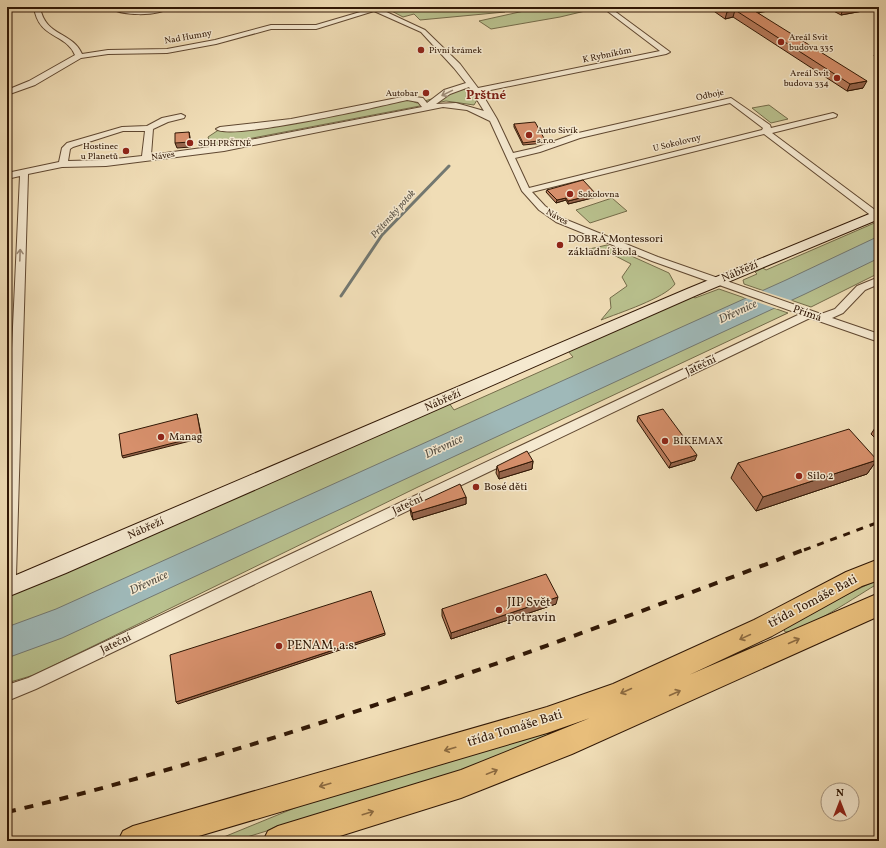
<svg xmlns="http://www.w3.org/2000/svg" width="886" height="848" font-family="Vollkorn,serif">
<rect width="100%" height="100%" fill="#f0ddb6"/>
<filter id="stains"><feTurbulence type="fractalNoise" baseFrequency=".005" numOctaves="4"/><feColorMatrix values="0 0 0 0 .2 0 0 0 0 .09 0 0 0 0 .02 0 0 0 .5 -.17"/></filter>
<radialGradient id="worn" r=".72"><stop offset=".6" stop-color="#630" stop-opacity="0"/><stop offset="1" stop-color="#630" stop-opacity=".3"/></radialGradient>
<path fill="#b9c18e" stroke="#746c4a" d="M384 7H500L505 12 420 20 414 14 403 17Z
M542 7H602L560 17 491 29 479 21Z
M460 89 472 90 477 100 474 105 446 101 211 146 208 137 220 129 247 128 405 98 417 103 450 94Z
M769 105 788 119 771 123 752 108Z
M612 198 627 211 590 223 576 210Z
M879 221V273L811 307 744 284 743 280 757 274 755 272 763 268 766 270Z
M607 245 669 273 675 284C665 298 619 313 601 320L611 308 610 298 627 286 622 277 631 264 606 251 588 253 585 250Z
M719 289 788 313 418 487 34 675 7 683V592L449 403 454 410 573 357 568 351 692 296 695 298Z
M879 579V583C861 593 802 634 785 632L784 629 838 599Z
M583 722 459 772 234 841H214L302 805Z"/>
<path fill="#9fb9b9" stroke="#737871" d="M879 236V258L805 294 62 638 7 658V627L56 609 786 280Z"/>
<path fill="#f0ddb6" d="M760 290 793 301 777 309 743 297Z"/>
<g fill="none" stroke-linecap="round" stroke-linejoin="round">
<path stroke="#737871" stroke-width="3" d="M341 296 382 235 449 166"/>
<g stroke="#604831" stroke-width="2">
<path id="street" d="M34 7H40C45 37 72 31 82 54L108 50 167 49 215 40 271 25H316L367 10 356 7 380 9 425 30 460 64 478 88 660 51 602 7H609L670 52 666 54 481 92 497 119 513 153 535 148 574 134 731 98 770 125 771 128 833 113 837 115 836 117 772 133 879 213V217H873L764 134 532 192 545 206 562 218 658 257 821 314 835 309 857 286 879 277V284L865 290 843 313 832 318 879 334V342L810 318 36 689 7 701V685L28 678 800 314 652 261 556 222 539 210 522 191 490 121 467 110 443 107 224 151 106 166 62 167 28 174 16 576 12 593 7 594V456L20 176 7 179V173L59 162 62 148 67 143 122 127 147 126 162 118 181 114 185 116 184 118 168 122 153 129 151 155 224 145 422 107 418 102 407 100C382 106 229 141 216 129L220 127 291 119 407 96 423 98 427 103 444 90 466 83 454 68 421 32 374 11 316 29H271L216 44 167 53 108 54 81 58 35 85 7 95V90L29 81 75 55C66 33 38 39 34 7ZM469 87 484 111 456 103 436 104 450 94ZM730 103 763 128 762 130 529 188 515 158 540 152 580 138ZM123 131H145L142 156 106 160 68 161 70 149 73 147Z
M108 7 139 10 170 7C158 17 120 16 108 7Z"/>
</g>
<g stroke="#301705" stroke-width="2">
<path id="secondary" d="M879 210V219L697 295 66 573 7 597V579L687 289Z"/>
</g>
<g stroke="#301705" stroke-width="2">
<path id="primary" d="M879 559V580L862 586 772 636 689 675 879 593V616L572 754 461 798 324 841H263L268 831 278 826 461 770 590 718 547 733 182 841H118L123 831 133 826 547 707 613 684 754 620 846 572Z"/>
</g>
<use href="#street" fill="#f5e9d0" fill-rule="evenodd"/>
<use href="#secondary" fill="#f5e9d0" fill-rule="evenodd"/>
<use href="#primary" fill="#e8be7b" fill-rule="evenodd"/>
<path stroke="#301705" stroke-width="3" stroke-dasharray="7 7" stroke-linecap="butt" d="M804 550 879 522"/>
<path stroke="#301705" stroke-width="4" stroke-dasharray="9 9" stroke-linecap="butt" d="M7 812C81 795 154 774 227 752 423 693 615 622 806 549"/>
</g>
<path fill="#b97c5d" stroke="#301705" d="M708 7H788L758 13 863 88 847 91 733 17 725 19Z
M826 7H879V8L841 15Z
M879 48V59L874 56 877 49Z
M514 124 545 140V143L523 145 514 127Z
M547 190 596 197 568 204 566 200 556 203 546 192Z
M638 416 695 460 669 468 637 421Z
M879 422V442L871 434Z
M877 460 867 474 756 511 731 478 738 463Z
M533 461 532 469 499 479 496 473 497 466Z
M466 497V504L413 520 411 515 410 507Z
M556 604 451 639 442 616V609Z"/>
<path fill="#96654c" stroke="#301705" d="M754 7H788L748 14 750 8Z
M852 7H879V8L841 15 843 9Z
M735 10 733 17 725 19 727 12Z
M867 81 863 88 847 91 850 84Z
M189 132 190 137 191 147 177 148 175 143Z
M596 194V197L568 204V201Z
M566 198V200L556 203 557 200Z
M197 414 202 438 123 458 122 456Z
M697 455 695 460 669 468 671 463Z
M877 460 867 474 756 511 763 497Z
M533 461 532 469 499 479V472Z
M466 497V504L413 520 412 513Z
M558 597 556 604 451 639V633Z
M385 633V635L178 704 176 702Z"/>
<path fill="#d7906c" stroke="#301705" d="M720 7H754L750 8 867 81 850 84 735 10 727 12Z
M841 7H852L843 9Z
M535 122 545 140 523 143 514 124Z
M189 132 190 142 175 143V133Z
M583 180 596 194 568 201 566 198 557 200 547 190Z
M663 409 697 455 671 463 638 416Z
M197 414 201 436 122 456 119 434Z
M849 429 877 460 763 497 738 463Z
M527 451 533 461 499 472 497 466Z
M460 484 466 497 412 513 410 507Z
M546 574 558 597 451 633 442 609Z
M371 591 385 633 176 702 170 655Z"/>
<defs><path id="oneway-shaft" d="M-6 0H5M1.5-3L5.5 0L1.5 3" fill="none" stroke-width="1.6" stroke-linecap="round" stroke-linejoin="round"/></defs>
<g stroke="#9c8a75">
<use href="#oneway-shaft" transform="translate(447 93) rotate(154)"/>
<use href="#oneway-shaft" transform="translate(20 255) rotate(-88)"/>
</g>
<g stroke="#8c6a40">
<use href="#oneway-shaft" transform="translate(745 637) rotate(155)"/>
<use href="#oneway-shaft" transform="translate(794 641) rotate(-24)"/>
<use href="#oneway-shaft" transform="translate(626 691) rotate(156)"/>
<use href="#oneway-shaft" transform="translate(675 693) rotate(-24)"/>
<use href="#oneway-shaft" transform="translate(450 749) rotate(164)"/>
<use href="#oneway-shaft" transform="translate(492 772) rotate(-22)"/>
<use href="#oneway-shaft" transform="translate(325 785) rotate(164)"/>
<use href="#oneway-shaft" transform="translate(368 813) rotate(-17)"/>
</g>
<g fill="#8f2418" stroke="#f5e9d0" stroke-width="1.5">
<circle cx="781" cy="42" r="4"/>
<circle cx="421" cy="50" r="4"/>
<circle cx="837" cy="78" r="4"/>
<circle cx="426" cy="93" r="4"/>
<circle cx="529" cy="135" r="4"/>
<circle cx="190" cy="143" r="4"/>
<circle cx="126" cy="151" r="4"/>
<circle cx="570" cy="194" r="4"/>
<circle cx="560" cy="245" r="4"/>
<circle cx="161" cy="437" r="4"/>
<circle cx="665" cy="441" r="4"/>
<circle cx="799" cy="476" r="4"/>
<circle cx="476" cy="487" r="4"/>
<circle cx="499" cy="610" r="4"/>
<circle cx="279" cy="646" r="4"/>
</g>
<g text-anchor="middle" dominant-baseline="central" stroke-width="3" stroke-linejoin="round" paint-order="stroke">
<g font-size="9" fill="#301705" stroke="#f5e9d0">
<text transform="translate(188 37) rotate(-10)">Nad Humny</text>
<text transform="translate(607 55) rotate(-12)">K Rybníkům</text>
<text transform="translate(710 95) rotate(-12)">Odboje</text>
<text transform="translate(677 143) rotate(-14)">U Sokolovny</text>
<text transform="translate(163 156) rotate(-8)">Náves</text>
<text transform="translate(557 217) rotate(29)">Náves</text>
</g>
<g font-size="9" fill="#301705" stroke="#f5e9d0" text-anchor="start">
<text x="789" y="37">Areál Svit<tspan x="789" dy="10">budova 335</tspan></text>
<text x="429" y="50">Pivní krámek</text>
<text x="829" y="73" text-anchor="end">Areál Svit<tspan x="829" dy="10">budova 334</tspan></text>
<text x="418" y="93" text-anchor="end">Autobar</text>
<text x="537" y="130">Auto Sivík<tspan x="537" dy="10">s.r.o.</tspan></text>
<text x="198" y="143">SDH PRŠTNÉ</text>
<text x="118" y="146" text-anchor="end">Hostinec<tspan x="118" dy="10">u Planetů</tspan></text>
<text x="578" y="194">Sokolovna</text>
</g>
<g font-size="10" font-style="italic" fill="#575044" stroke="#f5e9d0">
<text transform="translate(393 214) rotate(-48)">Prštenský potok</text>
</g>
<g font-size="11" fill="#301705" stroke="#f5e9d0" text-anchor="start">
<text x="568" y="239">DOBRÁ Montessori<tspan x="568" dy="13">základní škola</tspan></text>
<text x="169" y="437">Manag</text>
<text x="673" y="441">BIKEMAX</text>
<text x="807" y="476">Silo 2</text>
<text x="484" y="487">Bosé děti</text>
</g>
<g font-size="11" fill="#301705" stroke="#f5e9d0">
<text transform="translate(740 272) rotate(-23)">Nábřeží</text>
<text transform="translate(807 314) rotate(19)">Přímá</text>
<text transform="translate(701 366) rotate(-25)">Jateční</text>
<text transform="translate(443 401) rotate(-24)">Nábřeží</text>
<text transform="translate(408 505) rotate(-25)">Jateční</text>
<text transform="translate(146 529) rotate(-24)">Nábřeží</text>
<text transform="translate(116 644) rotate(-25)">Jateční</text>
</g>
<g font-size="12" font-style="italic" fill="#575044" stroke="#f5e9d0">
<text transform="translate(738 312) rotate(-25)">Dřevnice</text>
<text transform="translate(444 447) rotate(-25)">Dřevnice</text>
<text transform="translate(149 583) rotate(-25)">Dřevnice</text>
</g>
<g font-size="13" font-weight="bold" fill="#7a1f14" stroke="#f5e9d0">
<text x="486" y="96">Prštné</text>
</g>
<g font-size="13" fill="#301705" stroke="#f5e9d0">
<text transform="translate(813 602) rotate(-28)">třída Tomáše Bati</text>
<text transform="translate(515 729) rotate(-17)">třída Tomáše Bati</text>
</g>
<g font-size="13" fill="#301705" stroke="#f5e9d0" text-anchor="start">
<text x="507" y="603">JIP Svět<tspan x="507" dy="15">potravin</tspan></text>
<text x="287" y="646">PENAM, a.s.</text>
</g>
</g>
<rect width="886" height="848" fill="none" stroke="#f0ddb6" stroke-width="24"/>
<rect x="8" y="8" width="870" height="832" fill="none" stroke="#301705" stroke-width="2"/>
<rect x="12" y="12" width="862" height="824" fill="none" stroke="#301705"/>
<g transform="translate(840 802)"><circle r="19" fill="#f5e9d0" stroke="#a6957f"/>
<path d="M0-3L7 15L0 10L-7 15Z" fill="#8f2418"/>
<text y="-6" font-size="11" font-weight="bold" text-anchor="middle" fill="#301705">N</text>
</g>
<rect width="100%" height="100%" filter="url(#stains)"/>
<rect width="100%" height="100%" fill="url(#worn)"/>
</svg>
